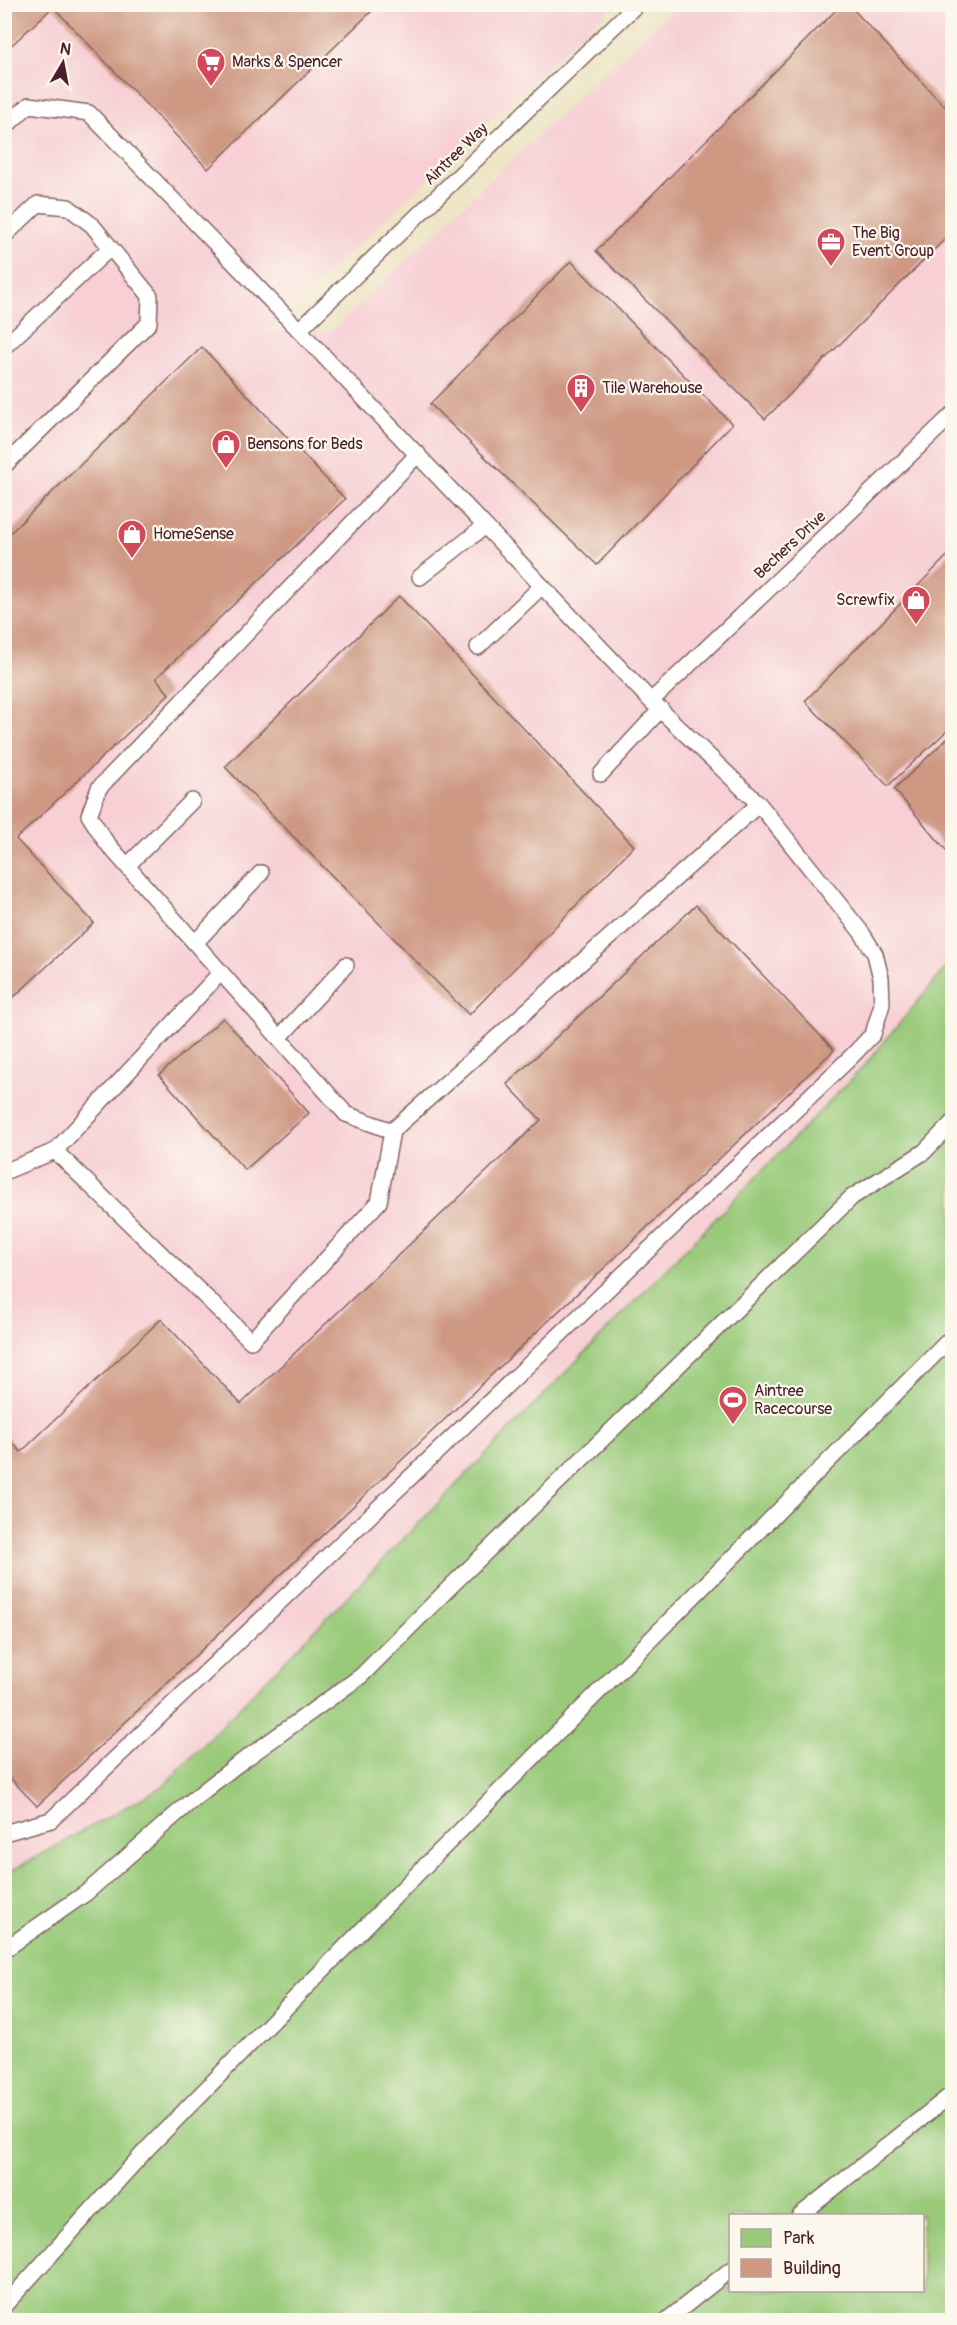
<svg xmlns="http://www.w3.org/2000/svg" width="957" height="2325" font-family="Pangolin,sans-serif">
<rect width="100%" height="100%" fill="#fbf7ec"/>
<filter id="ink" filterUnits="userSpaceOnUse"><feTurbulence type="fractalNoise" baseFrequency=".0167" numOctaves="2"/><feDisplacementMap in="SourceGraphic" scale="12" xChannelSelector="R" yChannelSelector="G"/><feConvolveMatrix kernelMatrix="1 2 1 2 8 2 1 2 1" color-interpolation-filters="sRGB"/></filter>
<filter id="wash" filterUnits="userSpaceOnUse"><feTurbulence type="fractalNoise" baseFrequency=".008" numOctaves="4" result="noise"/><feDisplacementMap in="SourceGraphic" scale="24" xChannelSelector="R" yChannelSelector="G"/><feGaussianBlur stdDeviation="1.35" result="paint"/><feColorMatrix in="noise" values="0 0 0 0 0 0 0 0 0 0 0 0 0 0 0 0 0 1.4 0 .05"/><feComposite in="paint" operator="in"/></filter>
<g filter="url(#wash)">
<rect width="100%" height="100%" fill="#ede5c5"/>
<path fill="#f7cfd4" d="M5 5H613L266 331H331L676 5H952V960L865 1065 162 1787 5 1875Z"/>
<path fill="#99ca7a" stroke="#727452" stroke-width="1.5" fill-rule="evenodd" d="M952 960V2320H5L4 1875 162 1787 865 1065ZM730 2216H922V2290H730Z"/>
<g id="blocks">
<path fill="#ce9883" d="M4 4H379L208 169 53 7 4 52Z
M842 4H848L952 114V232L765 419 596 251Z
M571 261 732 424 597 565 430 404Z
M202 347 345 499 156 678 169 694 16 839 94 923 4 1006V539Z
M952 551V726L888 786 805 701Z
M399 596 634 846 469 1015 225 767Z
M952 734V857L894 789Z
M696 905 834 1050 37 1806 4 1772V1434L21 1452 161 1319 241 1404 541 1120 507 1084Z
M223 1018 309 1113 245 1170 159 1075Z"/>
</g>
</g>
<g filter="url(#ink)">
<use href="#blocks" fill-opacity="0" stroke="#836461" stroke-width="1.5"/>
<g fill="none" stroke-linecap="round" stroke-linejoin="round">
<g stroke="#836461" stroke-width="18">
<path id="lane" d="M951 4 952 6
M4 128 29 105 89 113 299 330 651 701 759 804 862 933 875 954 881 978 882 1004 873 1034 851 1057 51 1820 4 1833
M4 236 38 204 68 207 92 225 150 296 149 323 4 466
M299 330 637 4
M4 347 110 248
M418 454 99 788 89 815 106 842 127 866 346 1114 392 1131 759 804
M420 577 485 526
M478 647 542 586
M651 701 952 415
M601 774 661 709
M127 866 192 801
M195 943 261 873
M279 1038 346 965
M55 1151 251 1341 379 1202 392 1131
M4 1172 55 1151 221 972
M4 1950 86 1893 190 1802 234 1767 361 1676 449 1588 852 1197 924 1152 952 1123
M799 2216 952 2094
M4 2306 147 2149 420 1871 952 1337
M667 2320 730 2270"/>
</g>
<use href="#lane" stroke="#fff" stroke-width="15"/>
</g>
</g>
<defs>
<g id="supermarket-pin" transform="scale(1.5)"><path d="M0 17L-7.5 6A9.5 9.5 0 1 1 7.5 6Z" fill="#d1495b" stroke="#fbf7ec"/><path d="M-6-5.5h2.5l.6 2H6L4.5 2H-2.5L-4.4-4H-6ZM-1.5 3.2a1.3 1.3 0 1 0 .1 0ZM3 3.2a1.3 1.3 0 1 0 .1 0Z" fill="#fff"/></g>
<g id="office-pin" transform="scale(1.5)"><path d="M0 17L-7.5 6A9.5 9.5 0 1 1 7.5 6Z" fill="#d1495b" stroke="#fbf7ec"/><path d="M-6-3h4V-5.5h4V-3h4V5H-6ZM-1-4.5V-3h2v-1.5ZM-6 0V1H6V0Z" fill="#fff"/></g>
<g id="building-pin" transform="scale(1.5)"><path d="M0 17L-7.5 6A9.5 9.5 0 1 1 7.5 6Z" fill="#d1495b" stroke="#fbf7ec"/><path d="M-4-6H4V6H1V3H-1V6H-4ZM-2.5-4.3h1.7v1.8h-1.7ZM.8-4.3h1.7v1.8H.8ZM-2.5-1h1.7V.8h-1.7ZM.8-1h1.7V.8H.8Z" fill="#fff"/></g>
<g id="shop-pin" transform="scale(1.5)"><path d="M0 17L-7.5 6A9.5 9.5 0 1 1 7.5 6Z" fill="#d1495b" stroke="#fbf7ec"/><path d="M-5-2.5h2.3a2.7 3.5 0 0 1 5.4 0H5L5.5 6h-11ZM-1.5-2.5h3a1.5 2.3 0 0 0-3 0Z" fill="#fff"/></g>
<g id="stadium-pin" transform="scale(1.5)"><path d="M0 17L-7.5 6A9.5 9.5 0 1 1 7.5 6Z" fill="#d1495b" stroke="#fbf7ec"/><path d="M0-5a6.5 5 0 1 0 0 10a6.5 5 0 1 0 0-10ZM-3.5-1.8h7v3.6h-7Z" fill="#fff"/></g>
</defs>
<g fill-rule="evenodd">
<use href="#supermarket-pin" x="211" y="62"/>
<use href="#office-pin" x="831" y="242"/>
<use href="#building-pin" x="581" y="388"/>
<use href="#shop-pin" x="226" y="444"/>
<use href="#shop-pin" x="132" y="534"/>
<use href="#shop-pin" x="916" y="600"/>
<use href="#stadium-pin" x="733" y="1400"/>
</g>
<g text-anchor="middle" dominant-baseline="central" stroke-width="4.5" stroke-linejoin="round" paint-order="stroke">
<g font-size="16" fill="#4a1f2b" stroke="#fbf7ec" text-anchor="start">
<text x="232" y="62">Marks &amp; Spencer</text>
<text x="852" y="233">The Big<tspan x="852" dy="18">Event Group</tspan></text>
<text x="602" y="388">Tile Warehouse</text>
<text x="247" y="444">Bensons for Beds</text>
<text x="153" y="534">HomeSense</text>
<text x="895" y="600" text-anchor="end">Screwfix</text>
<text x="754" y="1391">Aintree<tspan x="754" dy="18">Racecourse</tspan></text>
</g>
<g font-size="16" fill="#4a1f2b" stroke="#fbf7ec">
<text transform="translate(456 154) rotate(-44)">Aintree Way</text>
<text transform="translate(790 545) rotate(-43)">Bechers Drive</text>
</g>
</g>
<rect width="957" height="2325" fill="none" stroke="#fbf7ec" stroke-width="24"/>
<rect x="729" y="2214" width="195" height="78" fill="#fbf7ec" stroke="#b4a19f" stroke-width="1.5"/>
<rect x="741" y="2229" width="30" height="18" fill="#99ca7a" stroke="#b4a19f" stroke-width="1.5"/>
<text x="783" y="2244" font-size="18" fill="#4a1f2b">Park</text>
<rect x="741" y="2259" width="30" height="18" fill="#ce9883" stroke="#b4a19f" stroke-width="1.5"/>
<text x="783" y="2274" font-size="18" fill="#4a1f2b">Building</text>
<g transform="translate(63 63) rotate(10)" stroke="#fbf7ec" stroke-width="4.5" paint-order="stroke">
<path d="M0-4.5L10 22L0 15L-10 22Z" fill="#4a1f2b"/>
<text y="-9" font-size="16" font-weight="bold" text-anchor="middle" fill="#4a1f2b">N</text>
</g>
</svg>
